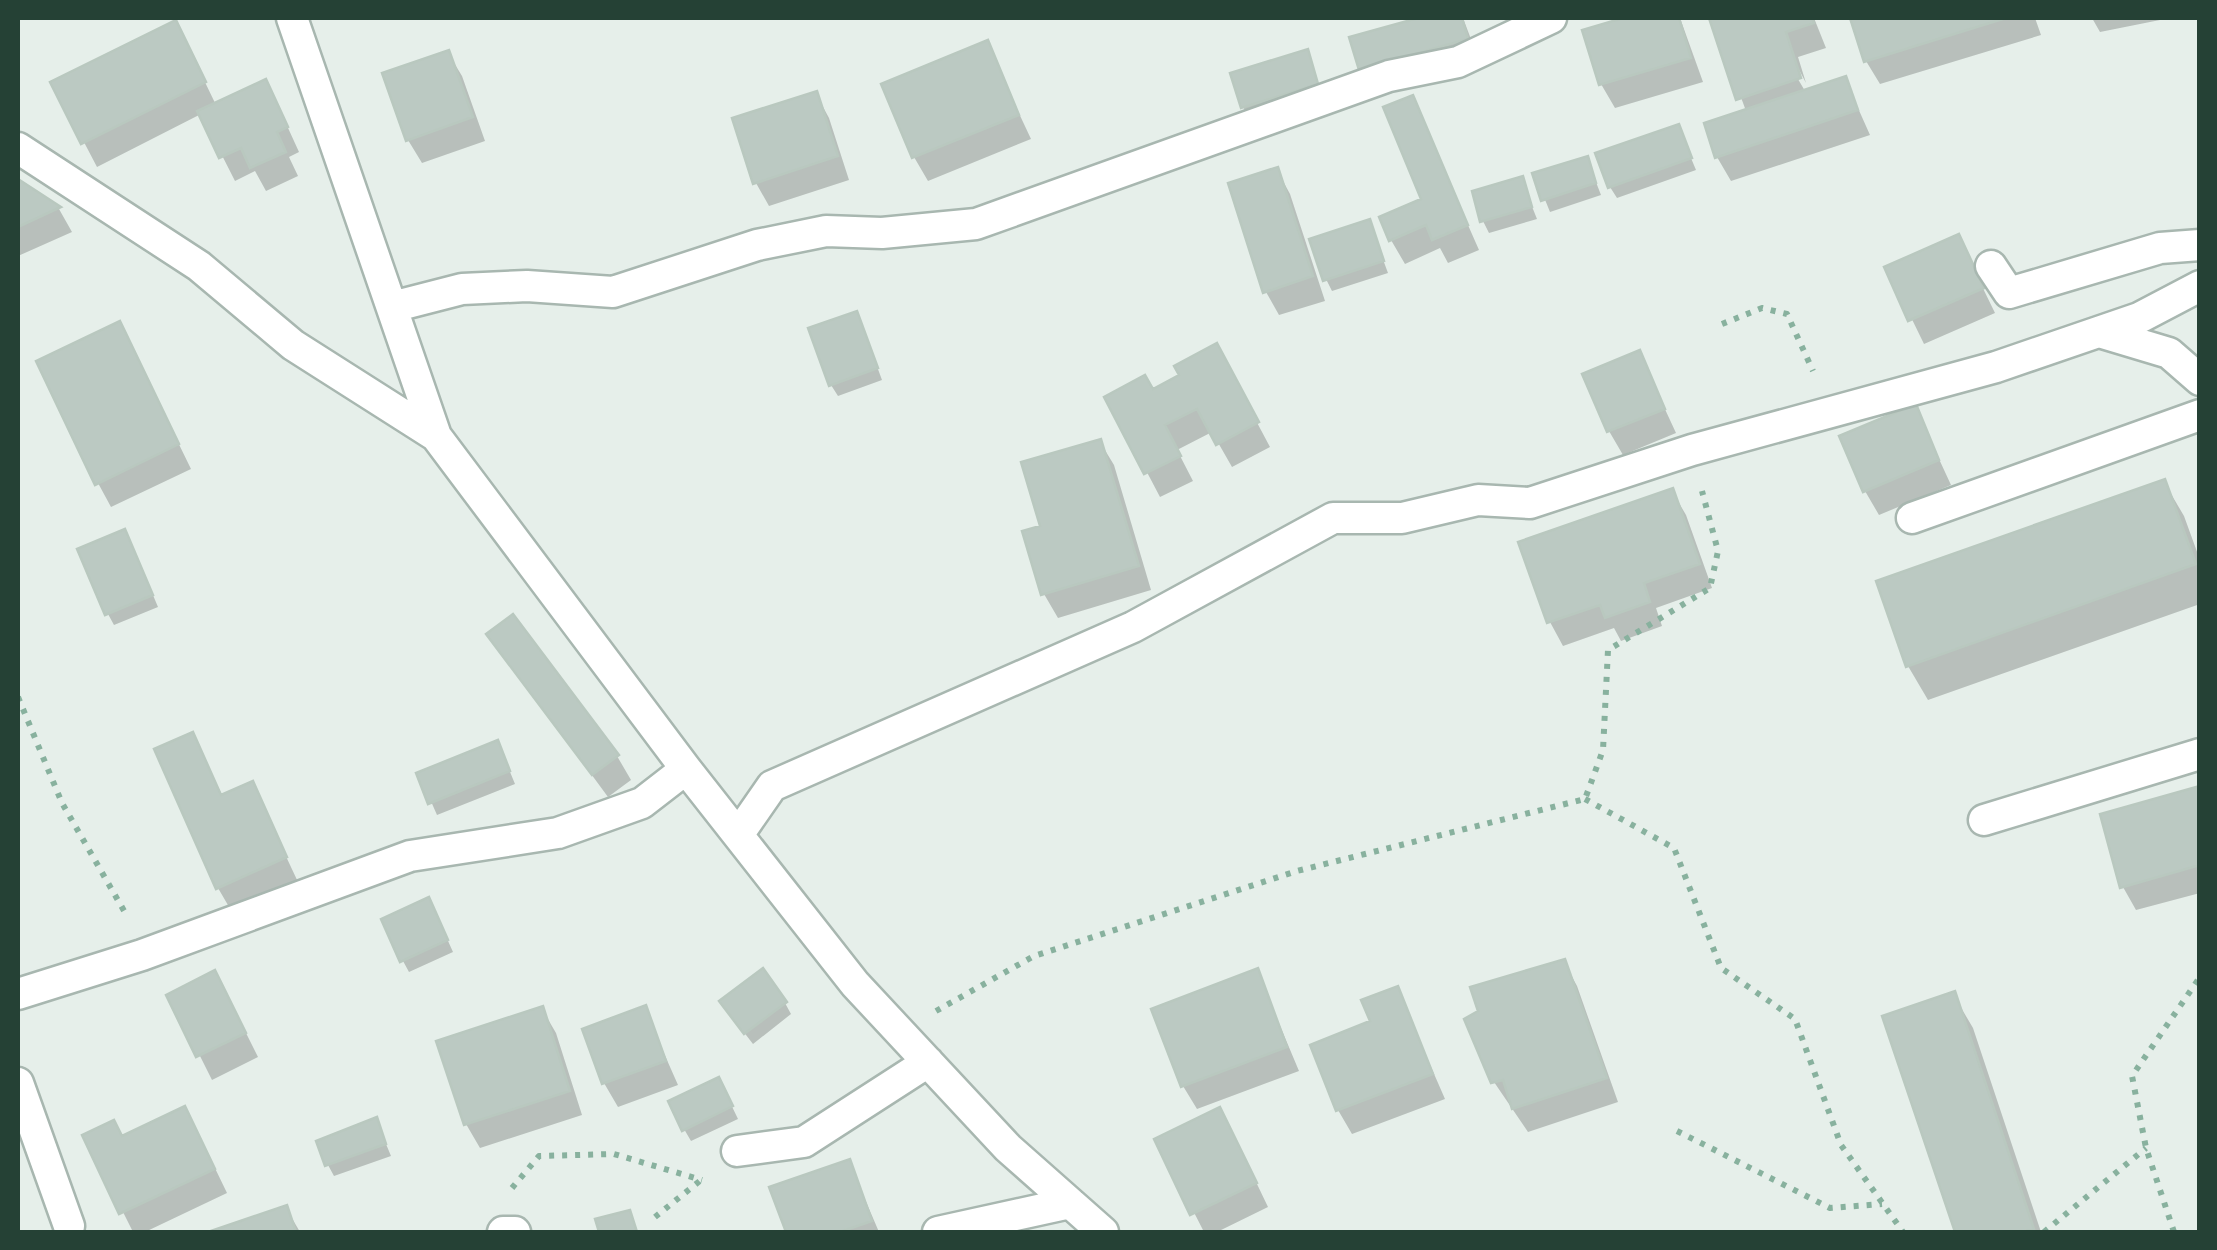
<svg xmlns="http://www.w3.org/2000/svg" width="2217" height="1250" font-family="'DejaVu Sans',sans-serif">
<rect width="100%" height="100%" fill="#e6efea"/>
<path fill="#0003" d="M1427 18H1463L1480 63 1375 93 1361 69 1352 39Z
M1632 18H1680L1703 82 1615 108 1601 84 1586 31Z
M1712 18H1814L1826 48 1798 57 1806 83 1797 66 1792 69 1805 91 1845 79 1870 135 1731 181 1717 157 1746 111Z
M1852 18H2035L2041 35 1880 84 1866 61Z
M2092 18H2170L2100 32Z
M986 43 1031 139 928 181 914 157Z
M188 47 216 105 278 106 299 152 289 157 298 176 266 191 255 171 235 181 201 114 97 167 53 83Z
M1307 52 1323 96 1250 118 1243 107Z
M448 53 462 76 485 141 422 163 408 140Z
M816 94 829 118 849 180 769 206 756 183Z
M1412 98 1479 250 1448 263 1440 248 1405 264 1391 240 1424 200Z
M1678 127 1696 170 1617 198 1610 187Z
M1587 159 1601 195 1550 212 1535 175Z
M1277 170 1290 194 1325 301 1279 315 1266 292Z
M1521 179 1537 219 1489 233 1483 221Z
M18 182 59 209 72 232 18 256Z
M1369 222 1388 273 1332 291 1326 279Z
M1958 237 1995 313 1924 344 1887 268Z
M862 326 882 380 838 396 831 385Z
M132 348 191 469 111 507 98 483Z
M1639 353 1676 433 1623 455 1609 431Z
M1229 370 1270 447 1232 467 1212 432 1177 450 1193 481 1160 497 1108 398 1152 392 1182 376Z
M1915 407 1951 485 1879 515 1865 491Z
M1100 442 1114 465 1151 590 1058 618 1044 594 1043 527Z
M2164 482 2184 516 2200 560V604L1928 700 1908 666Z
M1672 491 1686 515 1712 588 1656 608 1662 626 1621 641 1614 628 1563 646 1550 622 1522 543Z
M131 543 158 607 114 625 108 614Z
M489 635 617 756 631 780 608 797Z
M192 735 223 797 252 784 298 882 232 912 218 888Z
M503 755 515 784 437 815 419 774Z
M2200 789V893L2136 910 2123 887Z
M435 912 453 952 409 972 403 961Z
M1564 962 1577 986 1618 1102 1528 1132 1494 1082Z
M1257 971 1299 1071 1197 1109 1183 1086Z
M1397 989 1445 1099 1352 1134 1338 1110Z
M1953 994 1973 1028 2041 1232H1958L1885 1017Z
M170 996 228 997 258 1057 212 1080Z
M785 1003 791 1014 753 1044 729 1013Z
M644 1008 678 1085 618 1107 604 1083Z
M542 1009 556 1033 582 1115 480 1148 466 1124Z
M725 1092 738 1119 691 1141 684 1129Z
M376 1120 391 1156 334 1176 328 1165Z
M198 1133 227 1193 145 1232H133L85 1136 122 1139Z
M1233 1134 1268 1207 1217 1232H1204L1157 1140Z
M849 1162 879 1232H788L772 1188Z
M286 1208 300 1232H215Z"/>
<path fill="#bbc9c2" stroke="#b9c8bf" stroke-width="2.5" d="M1418 18H1462L1468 39 1359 70 1349 37Z
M1623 18H1679L1691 58 1599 85 1582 30Z
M1709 18H1812L1814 23 1786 32 1801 78 1736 100Z
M1850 18H2006L1864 62Z
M176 20 206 82 81 144 50 82Z
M988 40 1019 115 912 158 881 84Z
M1308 49 1318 84 1241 108 1230 73Z
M449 50 473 117 406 141 382 73Z
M1846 76 1858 110 1715 158 1704 123Z
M266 79 288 127 277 132 286 152 250 168 241 148 219 158 197 111Z
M817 91 838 156 753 184 732 118Z
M1413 95 1468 225 1432 240 1426 225 1389 241 1379 217 1421 199 1383 107Z
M1679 124 1692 158 1608 188 1595 153Z
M1588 156 1596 183 1541 201 1532 173Z
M1278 167 1313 276 1263 293 1228 183Z
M1523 176 1532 207 1480 222 1472 191Z
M18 179 61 207 18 227Z
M1370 219 1384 261 1323 281 1309 239Z
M1959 234 1984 288 1908 321 1884 267Z
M857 311 878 368 829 386 808 328Z
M120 321 179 444 95 485 36 361Z
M1217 343 1259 422 1216 445 1197 409 1165 425 1181 456 1144 474 1104 397 1145 375 1153 389 1179 375 1174 366Z
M1640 350 1665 409 1607 432 1582 374Z
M1916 404 1939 460 1863 492 1839 436Z
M1101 439 1139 566 1041 595 1022 531 1040 526 1021 462Z
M2165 479 2196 564 1906 667 1876 581Z
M1673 488 1700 564 1644 583 1650 602 1605 618 1600 605 1547 623 1518 542Z
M125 529 153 595 105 615 77 549Z
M513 614 619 755 592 775 486 634Z
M193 732 221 795 253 781 287 857 216 889 154 749Z
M498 740 510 771 428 804 416 773Z
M2200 786V865L2120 888 2100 814Z
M429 897 448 940 400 962 381 919Z
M1565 959 1607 1078 1512 1109 1503 1080 1491 1083 1464 1019 1478 1011 1470 987Z
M763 968 787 1002 744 1034 719 1001Z
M1258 968 1287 1047 1181 1087 1151 1009Z
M215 970 246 1033 196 1057 166 995Z
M1398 986 1433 1074 1336 1111 1310 1045 1370 1021 1361 1000Z
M1955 991 2034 1229 2022 1232H1955L1882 1016Z
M646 1005 666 1061 602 1084 582 1029Z
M543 1006 570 1091 464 1125 436 1041Z
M719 1077 733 1106 682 1131 668 1101Z
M185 1106 215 1169 119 1214 82 1135 114 1120 122 1136Z
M1220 1107 1257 1183 1190 1215 1154 1139Z
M377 1117 386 1144 325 1166 316 1141Z
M850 1159 872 1221 840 1232H786L769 1187Z
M287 1205 296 1232H208Z
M630 1210 637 1232H599L595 1219Z"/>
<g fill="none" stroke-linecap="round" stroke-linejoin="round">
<g stroke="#a8b7b0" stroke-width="35">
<path id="street" d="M292 18 436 436 686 769 855 984 1008 1148 1103 1232
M18 148 199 266 293 345 436 436
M1991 266 2009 293 2160 248 2200 245
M392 307 462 289 527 286 613 292 757 245 826 231 882 233 976 224 1389 76 1458 62 1551 18
M2099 332 2169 353 2200 380
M1912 518 2200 415
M1984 820 2200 754
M738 835 772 786 1133 627 1333 518H1402L1478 500 1530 503 1692 450 1996 367 2139 318 2200 286
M18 994 142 955 410 856 558 833 642 803 686 769
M18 1083 69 1226
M737 1151 804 1142 928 1062
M503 1232H515
M938 1232 1070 1203"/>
</g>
<path stroke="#88b19e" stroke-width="6" stroke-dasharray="5 8" stroke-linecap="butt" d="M1722 324 1762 308 1787 314 1813 371
M18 697 62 803 127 916
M1585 799 1674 848 1721 968 1795 1019 1841 1145 1903 1232
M936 1011 1034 956 1297 871 1585 799 1603 750 1608 650 1710 588 1718 551 1702 491
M1677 1131 1830 1208 1882 1204
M512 1188 539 1156 614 1154 702 1180
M655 1217 701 1180
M2044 1232 2146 1148
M2174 1232 2146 1148 2132 1076 2200 977"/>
<use href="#street" stroke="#fff" stroke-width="30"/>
</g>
<rect width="2217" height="1250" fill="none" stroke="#254135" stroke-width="40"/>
</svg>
